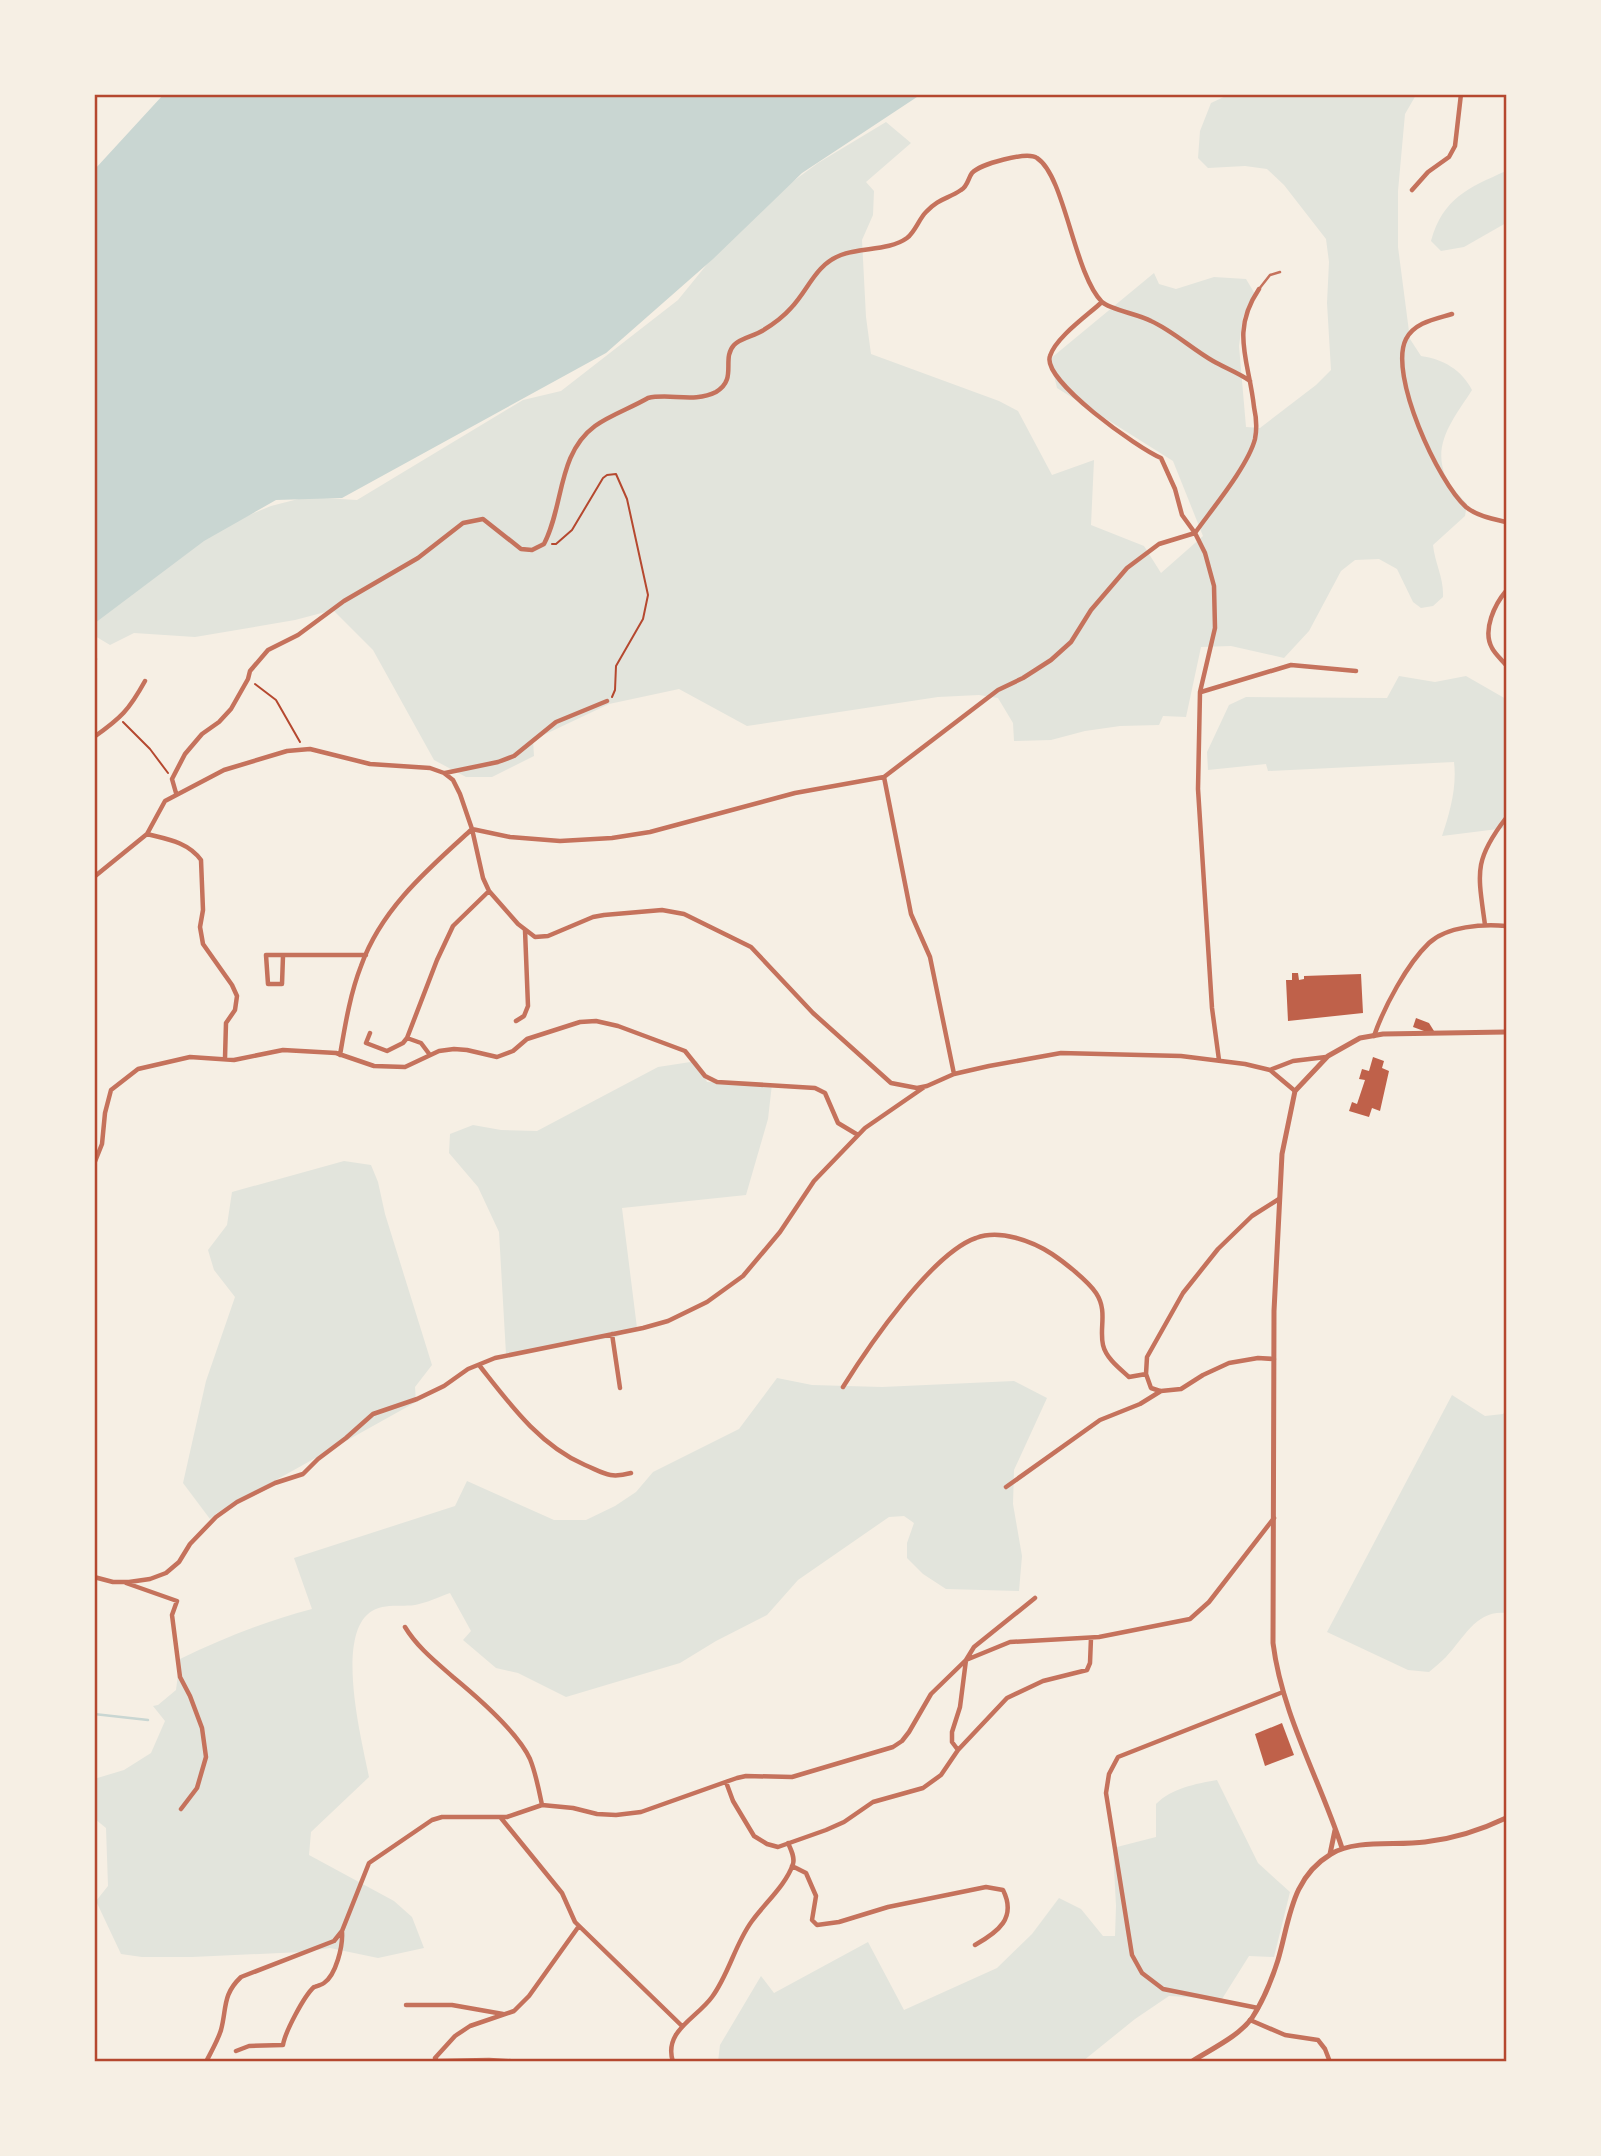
<svg xmlns="http://www.w3.org/2000/svg" width="1601" height="2156" font-family="Lato,sans-serif">
<rect width="100%" height="100%" fill="#f6efe4"/>
<path fill="#e2e4dc" d="M1230 94 1416 95 1405 114 1398 191V247L1410 339 1421 356C1443 359 1462 370 1472 390 1455 417 1431 444 1446 477 1450 487 1460 496 1467 504L1465 516 1433 545C1435 564 1444 578 1443 597L1433 606 1421 608 1413 602 1397 569 1379 559 1355 560 1341 571 1309 631 1284 658 1231 646 1201 647 1186 717 1163 716 1159 725 1120 726 1085 731 1051 740 1014 741 1013 723 998 698 979 695 938 697 747 726 679 689 609 704 533 740 534 756 492 777H466L434 760 373 650 333 610 295 620 195 637 134 633 110 645 95 636V617L227 519 237 520 271 506 306 497 357 500 523 400 561 391 678 300 747 215 818 163 886 122 911 143 866 182 874 191 873 215 862 240 866 317 871 354 999 401 1018 411 1052 475 1094 460 1091 525 1144 546 1161 573 1203 536 1173 461 1057 388 1050 359 1154 273 1159 284 1176 289 1214 277 1246 279 1255 294 1243 317 1239 346 1246 427 1260 428 1316 385 1331 370 1327 303 1329 262 1326 239 1284 185 1267 169 1245 166 1208 168 1198 158 1200 131 1211 103Z
M1506 171V223L1464 247 1441 251 1431 241C1443 198 1468 188 1506 171Z
M1399 676 1435 682 1466 676 1506 699V828L1442 836C1450 812 1457 787 1454 762L1268 771 1266 764 1208 770 1207 752 1229 705 1246 697 1387 698Z
M697 1061 707 1082 772 1084 768 1119 746 1195 622 1208 637 1328 616 1337 506 1354 499 1232 478 1187 449 1153 450 1134 473 1125 501 1130 537 1131 658 1067Z
M344 1161 371 1165 378 1182 385 1214 432 1365 415 1387 416 1402 217 1513 210 1519 183 1483 206 1381 235 1297 214 1270 208 1250 227 1225 232 1192Z
M777 1378 812 1385 882 1387 1014 1381 1047 1398 1014 1470 1013 1504 1022 1556 1019 1591 946 1589 923 1574 907 1558V1543L914 1523 904 1516 889 1517 798 1580 767 1615 716 1641 680 1663 566 1697 518 1673 496 1668 463 1640 471 1631 450 1593C439 1597 426 1603 415 1605 401 1607 385 1603 372 1611 334 1634 362 1741 369 1777L311 1832 309 1855 394 1901 412 1917 424 1948 378 1958 330 1948 302 1952 192 1957H142L121 1954 96 1901 108 1886 106 1828 95 1819 94 1779 124 1770 151 1753 165 1721 153 1706 158 1705 176 1690 180 1659C223 1638 266 1621 312 1609L294 1558 455 1506 467 1481 554 1520H586L615 1506 636 1492 653 1472 739 1429Z
M1452 1395 1485 1416 1503 1414 1506 1410V1613C1476 1610 1465 1637 1446 1657 1441 1662 1435 1667 1429 1672L1408 1670 1327 1632Z
M1217 1780 1258 1863 1290 1892 1274 1957 1249 1956 1222 1999 1169 1996 1135 2019 1083 2061 718 2062 720 2045 761 1976 774 1993 868 1942 904 2010 997 1968 1032 1934 1059 1898 1081 1909 1103 1936H1115L1116 1906 1113 1848 1156 1837V1804C1172 1788 1195 1784 1217 1780Z"/>
<path fill="#c9d6d2" d="M163 95V94L920 95 802 173 713 259 606 353 342 498 276 500 204 541 95 623V169Z"/>
<g fill="none" stroke-linecap="round" stroke-linejoin="round">
<path stroke="#c9d6d2" stroke-width="2.5" d="M94 1714 148 1720"/>
</g>
<path fill="#bf614a" d="M1292 973H1298L1299 980 1304 979V976L1361 974 1363 1013 1288 1021 1286 980H1292Z
M1416 1018 1429 1023 1434 1031H1424L1413 1027Z
M1373 1057 1384 1061 1382 1068 1389 1071 1380 1111 1372 1108 1369 1117 1349 1111 1352 1102 1357 1104 1365 1080 1359 1079 1362 1069 1369 1071Z
M1282 1723 1294 1755 1265 1766 1255 1734Z"/>
<g fill="none" stroke-linecap="round" stroke-linejoin="round">
<path stroke="#b5482f" stroke-width="2" d="M552 544H556L572 530 603 478 607 475 616 474 627 499 648 595 643 619 616 666 615 690 612 697
M255 684 276 700 300 742
M123 722 150 749 168 773"/>
<path stroke="#c5725c" stroke-width="2.5" d="M1259 289 1270 275 1280 272"/>
<path stroke="#c5725c" stroke-width="4.5" d="M1412 190 1428 172 1449 157 1455 146 1461 94
M1102 302C1088 315 1056 337 1050 356 1041 380 1139 449 1161 458L1175 489 1182 515 1195 533 1205 553 1214 586 1215 628 1200 692 1198 789 1212 1008 1219 1060
M1452 314C1436 319 1415 322 1406 339 1388 374 1438 482 1466 507 1477 516 1493 519 1506 522
M1195 533C1212 509 1248 466 1255 439 1257 429 1256 416 1254 407 1249 360 1230 332 1259 289
M1506 591C1495 604 1482 630 1492 648 1495 654 1502 660 1506 665
M94 659H95
M1201 692 1291 665 1356 671
M94 737C121 718 129 710 145 681
M445 773 498 762 514 756 556 722 607 701
M884 777 911 914 930 957 954 1074
M176 793 172 779 185 754 202 734 219 722 231 709 248 679 250 671 268 650 298 635 344 601 418 558 463 523 483 519 521 549 532 550 544 544C564 506 557 454 595 426 610 415 631 408 648 398 669 393 695 403 716 392 738 379 721 359 734 345 740 338 754 336 762 331 772 325 784 316 791 308 809 289 815 265 841 255 861 247 889 251 907 238 915 232 919 219 926 212 939 198 948 199 961 190 968 186 968 178 972 173 980 164 1027 151 1037 158 1065 176 1074 274 1102 302 1111 310 1138 314 1151 321 1173 331 1192 349 1213 361 1225 368 1239 373 1250 381
M472 829 510 837 560 841 612 838 650 832 795 793 884 777 998 690 1023 678 1051 660 1071 642 1091 610 1127 568 1159 544 1195 533
M147 834C167 839 188 842 201 860L203 910 200 927 203 944 232 985 237 996 235 1010 226 1023 225 1058
M94 877 147 834 165 801 224 770 287 751 310 749 370 764 430 768 444 773 453 780 460 794 472 829 483 878 489 891 518 924 535 937 548 936 593 917 604 915 662 910 684 914 751 947 813 1013 891 1083 917 1088 927 1086 954 1074 989 1066 1061 1053 1181 1056 1245 1064 1270 1070 1295 1091
M1485 925C1478 873 1473 861 1506 818
M283 956 282 984H268L266 955H366
M516 1021 524 1016 528 1006 525 930
M370 1033 366 1043 387 1051 403 1043 407 1038 437 960 453 926 489 891
M1374 1036C1384 1007 1407 964 1429 943 1447 926 1483 924 1506 926
M407 1038 421 1043 430 1055
M340 1055C345 1026 350 994 361 966 381 909 428 869 471 830
M1270 1070 1293 1061 1326 1057
M94 1164 102 1144 105 1113 111 1090 138 1069 190 1057 234 1060 283 1050 336 1053 374 1066 405 1067 439 1051 454 1049 467 1050 497 1057 513 1051 527 1039 580 1022 596 1021 618 1026 685 1051 705 1076 717 1082 815 1088 825 1093 838 1123 858 1135
M612 1334 620 1388
M479 1365C509 1403 539 1445 585 1465 604 1473 609 1479 631 1473
M843 1387C868 1347 932 1253 976 1238 1000 1229 1032 1241 1052 1254 1064 1262 1088 1281 1096 1293 1108 1311 1099 1328 1103 1345 1106 1358 1119 1368 1129 1377L1146 1374
M1160 1391 1151 1388 1146 1374 1147 1357 1183 1293 1218 1249 1252 1216 1279 1199
M1006 1487 1100 1420 1140 1404 1161 1391 1181 1389 1203 1375 1229 1363 1258 1358 1274 1359
M94 1577 113 1582H129L150 1579 166 1573 179 1562 190 1544 216 1517 237 1502 275 1483 303 1474 318 1459 346 1438 373 1414 417 1399 444 1386 468 1369 495 1358 643 1328 668 1321 707 1302 743 1276 780 1232 814 1181 865 1128 923 1088
M126 1583 177 1601 172 1615 180 1677 190 1696 202 1728 206 1757 197 1788 181 1809
M405 1627C417 1647 436 1662 453 1677 476 1696 518 1733 530 1759 536 1774 539 1790 542 1805
M958 1750 952 1742V1732L960 1707 966 1660 974 1647 1035 1598
M726 1782 733 1801 754 1836 767 1844 778 1847 826 1830 844 1822 873 1802 923 1788 941 1775 958 1750 1007 1698 1043 1681 1087 1670 1090 1663 1091 1638
M501 1818 562 1893 575 1922 682 2026
M792 1866 806 1873 816 1896 812 1920 817 1925 839 1922 888 1907 986 1887 1003 1890C1017 1918 998 1932 975 1945
M406 2005H452L503 2014
M1258 2008 1163 1989 1142 1973 1132 1955 1106 1793 1109 1774 1118 1757 1283 1692
M1250 2020 1285 2035 1318 2040 1325 2049 1330 2062
M236 2051 249 2046 283 2045C285 2032 304 1996 314 1987 315 1987 323 1984 324 1983 336 1975 343 1946 342 1932
M206 2062C211 2052 218 2040 221 2030 227 2008 222 1995 241 1977L334 1941 342 1931 369 1863 432 1820 442 1817H507L542 1805 573 1808 597 1814 616 1815 641 1812 737 1778 746 1776 792 1777 893 1747 902 1741 909 1732 931 1694 966 1660 1010 1642 1099 1637 1190 1619 1209 1602 1274 1518
M523 2062 489 2060 437 2061 435 2058 455 2036 470 2026 514 2011 529 1996 579 1926
M673 2062C663 2031 696 2019 712 1997 729 1974 735 1944 752 1921 765 1903 786 1885 793 1864 795 1857 791 1850 788 1843"/>
<path stroke="#c5725c" stroke-width="5" d="M1342 1848C1320 1780 1282 1715 1273 1643L1274 1311 1282 1154 1295 1091 1328 1056 1360 1038 1383 1034 1506 1032
M1330 1854 1335 1830
M1191 2062C1211 2049 1238 2037 1252 2018 1263 2001 1272 1979 1278 1960 1290 1919 1291 1878 1331 1854 1355 1839 1396 1846 1425 1842 1452 1839 1481 1830 1506 1818"/>
</g>
<rect width="1601" height="2156" fill="none" stroke="#f6efe4" stroke-width="192"/>
<rect x="96" y="96" width="1409" height="1964" fill="none" stroke="#b5482f" stroke-width="2.5"/>
</svg>
